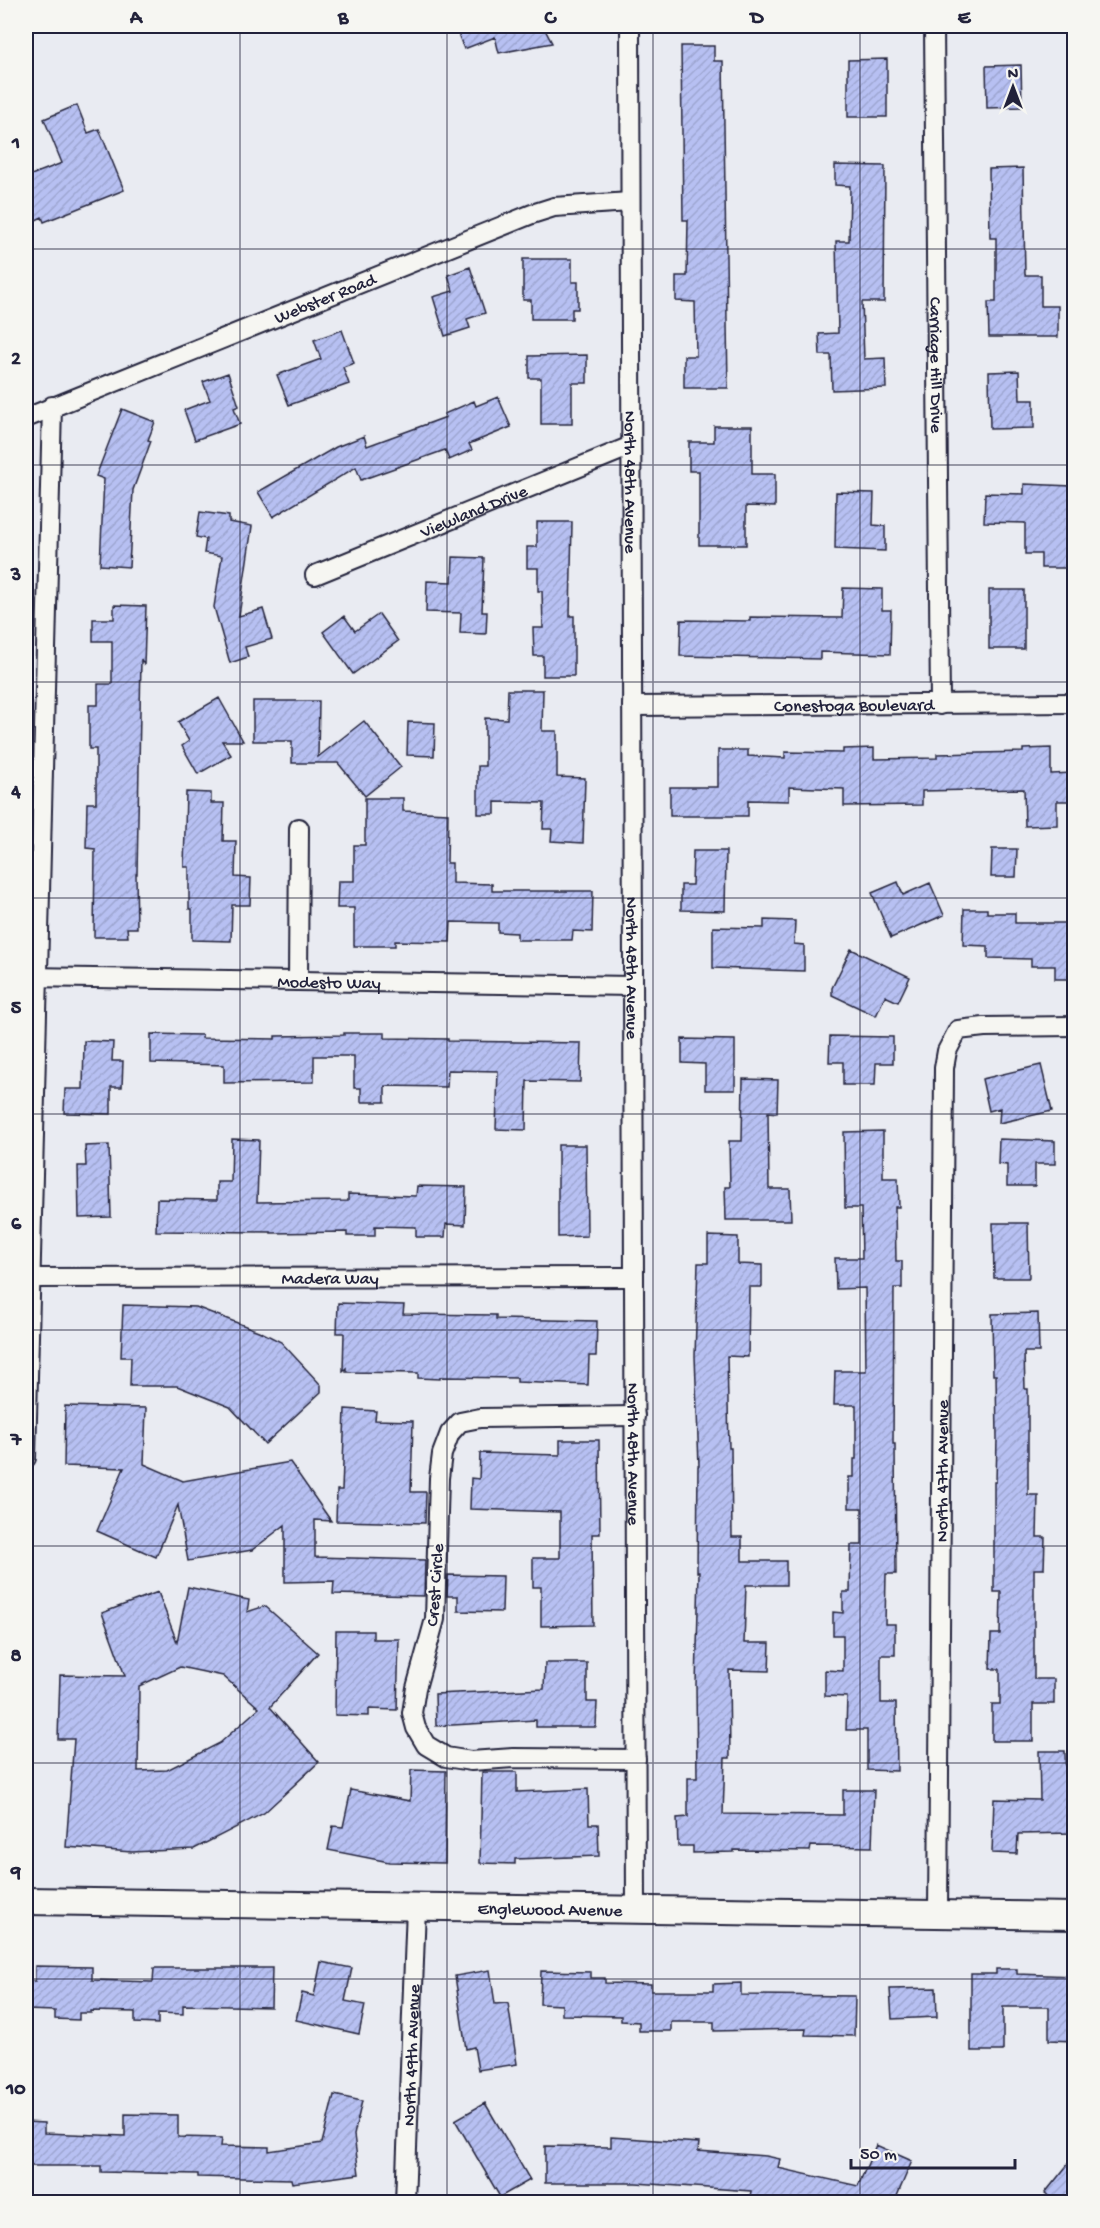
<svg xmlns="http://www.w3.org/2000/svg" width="1100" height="2228" font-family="'Gochi Hand',sans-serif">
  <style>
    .building { fill: url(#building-hatch); stroke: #22223b; stroke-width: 1.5; fill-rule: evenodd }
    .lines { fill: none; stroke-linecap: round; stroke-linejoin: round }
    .street-casing { stroke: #22223b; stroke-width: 22 }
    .secondary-casing { stroke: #22223b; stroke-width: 30 }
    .street { stroke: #f6f6f2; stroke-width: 18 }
    .secondary { stroke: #f6f6f2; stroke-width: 26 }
    .grid { fill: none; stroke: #22223b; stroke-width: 1.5; stroke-opacity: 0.55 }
    .labels { text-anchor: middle; stroke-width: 4.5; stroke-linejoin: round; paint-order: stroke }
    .street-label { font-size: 18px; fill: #22223b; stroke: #f6f6f2 }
    .neatline { fill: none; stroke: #22223b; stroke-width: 2 }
    .grid-label { font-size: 20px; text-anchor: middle; font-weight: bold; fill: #22223b }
  </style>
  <defs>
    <pattern id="building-hatch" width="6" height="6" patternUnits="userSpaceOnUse" patternTransform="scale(1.5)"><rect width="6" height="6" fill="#b7c0f2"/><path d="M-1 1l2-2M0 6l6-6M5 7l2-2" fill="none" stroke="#9da5d0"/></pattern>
  </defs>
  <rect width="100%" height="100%" fill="#e9ebf2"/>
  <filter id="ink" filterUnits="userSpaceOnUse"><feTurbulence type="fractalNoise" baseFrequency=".0167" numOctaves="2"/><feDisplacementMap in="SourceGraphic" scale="12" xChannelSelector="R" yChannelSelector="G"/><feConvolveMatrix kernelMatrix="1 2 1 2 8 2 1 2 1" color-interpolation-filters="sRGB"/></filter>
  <g filter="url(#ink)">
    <!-- building -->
    <path class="building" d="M455,26H543L552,43L499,53L495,37L464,49Z
      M681,46H714V61H723L728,388H684V356H696L695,302L676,301V276H687L688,220H683Z
      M887,59V117H848V60Z
      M1021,65L1022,107L987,108L986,66Z
      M77,105L88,133L99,129L124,190L44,222L42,217L34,221L26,199V177L62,163L44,119Z
      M835,165L885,166L884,302H862L864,359L885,358L886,388L832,390L831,355H820L819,334L838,333L836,241H849L850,186L835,185Z
      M1023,168L1025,275H1041V306H1058V337H989L988,302H996V238H990L989,169Z
      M523,259H572V282H578V309H572V319H531V300H523Z
      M470,267L485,313L467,319L470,328L445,336L433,297L453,291L448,275Z
      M342,330L354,363L343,367L349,384L289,405L277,375L321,359L314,340Z
      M587,355V383H572V424H541V378H529V356Z
      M1019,371L1020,400H1034V428L990,429L989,372Z
      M228,373L239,406L234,408L240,424L195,440L184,410L210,400L203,382Z
      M498,397L511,427L469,444L472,450L449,460L445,450L361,480L356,467L273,517L258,492L336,447L364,436L367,446L446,417L444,414L474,401L476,406Z
      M122,409L155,422L148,440L151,441L133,490L129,567L100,565L104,479L96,476Z
      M714,426H752V474H775V507L746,506V545H699V471H689V442H714Z
      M1024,484L1072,486L1070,568H1041V554H1025V523L984,522L985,493L1024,494Z
      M836,492L874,493L873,525L885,526V551L835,549Z
      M200,512L229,516V522L252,526L239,616L263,609L272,639L245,647L248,657L230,663L214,607L222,556L204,553L206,539L196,537Z
      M537,522H572L570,616H574V676H543V656H534L533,628H543L542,591H538V568H527V547H537Z
      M453,557L484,558L482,612H487L486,634L460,633L461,613L426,612L427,581L452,582Z
      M843,588L882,589V610H891L890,654L820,652V659L680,656L681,620L750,621V617L842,618Z
      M989,590H1024V649H989Z
      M114,605L146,606L144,665L141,659L137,874H136L137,928H127L128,937H94L95,849L86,848L87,803H96V749H89V705H98V684H112V641H93V619H114Z
      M379,614L398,641L353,674L323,632L344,616L355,631Z
      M508,690H543L542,731H557V777L585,778L583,843L551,841L552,829H543L544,803L495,802V814H478V766H485V718L507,719Z
      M219,698L243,741H222L231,755L198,774L182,746L189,741L178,722Z
      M253,701H319L318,757L364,721L401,767L365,796L338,763H292V741H253Z
      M408,722L435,723L434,756L407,755Z
      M874,748V759L937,758V754L1023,752V749L1051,748V774L1074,773V801H1057V825L1025,826L1024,789L922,791V805L844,806V789L789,787V801L748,800V816H670V787H718V750H748V756L785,758V752L843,753V749Z
      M186,792L211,793V803H224L223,841H236L235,877L251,878L250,905H232L231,941L192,940V909H189V867H184Z
      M365,798H403V811L448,813L447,863H452V883L492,884V891H593L592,932L573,931L572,940H517V933L498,932V923L451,922L450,942L395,941V946H354V908H337L338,881H354V845H365Z
      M992,849H1017L1016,877H991Z
      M693,851H726L725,911L681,910V885H692Z
      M898,882L903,895L930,883L944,915L891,938L872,893Z
      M964,909H987V913H1015V923H1074V979H1055V966H1031V959L988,958V946L963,945Z
      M764,920L795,921L794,944L804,945V971L713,968V927L764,928Z
      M851,949L910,977L898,1002L885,996L876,1016L832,995V988Z
      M344,1033H385V1038L448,1039V1041L581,1043L580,1082L527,1081L526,1130L496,1129L498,1071L448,1070L447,1087L385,1086V1102H361V1088H354V1056H314V1082L224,1083V1065L151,1063V1034L202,1035V1038L275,1039V1036L344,1035Z
      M830,1036L893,1037V1063H876L875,1085H843V1062H829Z
      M682,1039L735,1040V1090H705V1064L682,1063Z
      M84,1041L113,1042L112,1061H123L122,1087H111V1114L64,1113L65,1089H83Z
      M1041,1065L1052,1111L999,1123L1000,1108L989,1111L982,1079Z
      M743,1079L778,1080L777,1113L768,1112L769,1189H790L791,1220H726L725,1187H730L729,1141H742Z
      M883,1131V1178H898L899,1207H895L896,1261H902V1288H894L893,1444H895L896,1574H886L885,1624H895V1655H881V1703H896L897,1771L867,1770V1730H846L847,1697L825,1696V1670L843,1671V1635H833V1612L843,1613V1592H850L851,1545H862V1508H849V1477H854V1459H856V1405H834L835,1371H866L865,1288L836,1289L835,1258H862L861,1208H845L844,1132Z
      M232,1139L259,1140L257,1202L348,1201V1194L416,1196L417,1186L466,1187L465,1225L446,1224L445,1237H416V1227L375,1226V1236H347V1232L271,1233V1232L156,1231L157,1199L217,1200V1182H231Z
      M999,1139L1055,1141V1164H1035V1186H1007V1165L998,1164Z
      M109,1145L111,1217L79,1218L78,1166H86L85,1146Z
      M558,1145H586L587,1236L558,1237Z
      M993,1223H1028L1029,1278H994Z
      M708,1236L738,1237V1264L762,1265V1287H749L748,1357L727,1356L729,1448H731L732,1537H742V1561H786V1585H746L744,1643H770L769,1671L729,1670L730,1758H725L723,1814L843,1815V1790H874L872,1847L811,1846L810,1851L734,1850V1852L693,1853V1846H678L677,1818L688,1817V1778H697L696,1685L699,1572H697L698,1466H699L695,1356L698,1263H708Z
      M338,1303L404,1305L403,1314L496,1315V1319L597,1321L596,1356H589L588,1385L517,1382V1378L440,1377V1379L418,1378V1373L346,1372V1368L343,1371L344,1333H337Z
      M123,1305L196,1307L261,1332L281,1342L321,1385V1392L265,1444L230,1407L177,1386H130L131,1357H121Z
      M1038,1313L1039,1352H1024L1025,1389H1028V1495H1038L1037,1537H1045L1044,1569H1034V1679H1054V1704H1033V1741H992V1704H1000V1669H990L991,1634H1000L1001,1592H994V1482H996L997,1438L996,1375H993L992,1314Z
      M65,1406L146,1408L144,1464L183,1481L290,1462L331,1521L315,1520V1557L425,1560L424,1596L333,1594L334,1581L285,1582V1525L252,1550L188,1561L178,1505L156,1557L97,1531L124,1468L64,1466Z
      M345,1409L376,1411L375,1420L413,1421L411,1492H426L425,1523L336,1521L337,1490H342Z
      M560,1440H599L600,1534H592L593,1625L541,1626V1587H533V1558H560V1512L470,1509L471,1478L479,1479L480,1453L560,1455Z
      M448,1575L503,1576L502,1612L458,1611V1596H447Z
      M188,1587L249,1600L247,1612L265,1606L318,1653L270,1707L319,1762L264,1813L194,1849L132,1852L66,1847L74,1739H58L60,1675L125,1676L102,1613L158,1592L177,1642ZM180,1667L223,1676L259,1708L220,1743L167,1770L138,1771L139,1686Z
      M336,1631H373V1639H399L397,1710L369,1709V1716L335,1715Z
      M545,1663H587V1702H597L596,1727H536V1720L436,1726L435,1694L544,1689Z
      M1039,1751H1065L1066,1781L1074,1780V1833L1018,1834L1017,1854L992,1853L994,1799L1040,1800Z
      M411,1770L446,1771L445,1863L389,1862L328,1850L333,1826L343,1827L351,1790L410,1801Z
      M482,1772H517V1792L588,1789L589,1824H598L599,1856L515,1859V1864L480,1863Z
      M321,1962L352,1968L345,2001L365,2005L359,2034L296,2020L302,1993L314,1996Z
      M35,1966L92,1967V1980L153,1982L154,1968H272L271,2007L183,2005V2014L158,2013V2024L135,2023V2012L91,2011V2013H79V2020L55,2019V2011L26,2010V1981H35Z
      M996,1969H1017V1974L1074,1976V2041L1049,2040V2007H1003V2051H971V1974H996Z
      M490,1970L495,2004L508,2003L517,2064L478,2070L474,2047L466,2049L455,1976Z
      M541,1971L591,1972V1978H605V1983L651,1984V1991H713V1984L741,1983V1995L855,1996L854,2036L805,2035L806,2029L714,2031V2022H671V2031H639V2022L621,2021V2016L562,2015V2005L540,2004Z
      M936,1988L937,2017L892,2019L890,1989Z
      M334,2095L362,2101L354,2135L359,2174L292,2183L291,2179L198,2177V2174L101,2172V2166H26V2122L44,2123V2133L125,2136V2114L178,2115V2137L222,2138L221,2146L269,2147V2151L322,2143Z
      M485,2103L530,2180L500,2197L455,2120Z
      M611,2137L699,2143L698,2151L766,2156L780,2159L778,2168L858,2186L876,2145L912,2161L897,2196L896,2202H774L750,2197L751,2191L636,2183H545V2146L611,2147Z
      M1074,2157V2202H1056L1045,2193Z"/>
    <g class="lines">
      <!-- street casing -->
      <g class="street-casing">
        <g id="street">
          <path id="s1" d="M630,26L636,1910"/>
          <path id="s2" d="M934,26L940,705"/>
          <path id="s3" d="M26,418L532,214L554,207L630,202"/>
          <path id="s4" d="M315,575L631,446"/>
          <path id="s5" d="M632,706L1074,703"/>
          <path id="s6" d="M26,977L633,986"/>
          <path d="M298,981L299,828"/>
          <path id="s7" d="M26,1278L634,1277"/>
          <path d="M635,1416L480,1418L460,1422L450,1433L442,1454L439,1478L435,1619L416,1688L412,1713L416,1728L426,1745L446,1757L471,1761L513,1758L636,1759"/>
          <path d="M26,1458L52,406"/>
          <path id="s8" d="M938,1915L944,1068L947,1051L958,1030L984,1027L1074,1026"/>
          <path id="s9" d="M405,2202L416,1907"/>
        </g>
      </g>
      <!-- secondary casing -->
      <g class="secondary-casing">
        <g id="secondary">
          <path id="s10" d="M26,1901L1074,1916"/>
        </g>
      </g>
      <!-- street -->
      <use href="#street" class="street"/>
      <!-- secondary -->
      <use href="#secondary" class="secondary"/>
    </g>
  </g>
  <!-- grid -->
  <path class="grid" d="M240,26V2202M447,26V2202M653,26V2202M860,26V2202M26,249H1074M26,465H1074M26,682H1074M26,898H1074M26,1114H1074M26,1330H1074M26,1546H1074M26,1763H1074M26,1979H1074"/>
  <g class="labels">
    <!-- street labels -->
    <g class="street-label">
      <text dy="6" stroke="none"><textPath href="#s3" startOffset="322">Webster Road</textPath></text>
      <text dy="6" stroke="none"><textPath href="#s2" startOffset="339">Carriage Hill Drive</textPath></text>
      <text dy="6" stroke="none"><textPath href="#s1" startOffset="456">North 48th Avenue</textPath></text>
      <text dy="6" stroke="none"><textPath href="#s4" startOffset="171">Viewland Drive</textPath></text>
      <text dy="6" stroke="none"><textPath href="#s5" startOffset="222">Conestoga Boulevard</textPath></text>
      <text dy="6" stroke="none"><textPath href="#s1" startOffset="942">North 48th Avenue</textPath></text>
      <text dy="6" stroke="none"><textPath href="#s6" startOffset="303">Modesto Way</textPath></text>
      <text dy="6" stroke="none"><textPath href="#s7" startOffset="304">Madera Way</textPath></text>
      <text dy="6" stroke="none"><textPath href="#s1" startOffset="1428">North 48th Avenue</textPath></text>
      <text dy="6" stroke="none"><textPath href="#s8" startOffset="444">North 47th Avenue</textPath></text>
      <text transform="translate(434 1585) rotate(-86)" y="6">Crest Circle</text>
      <text dy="6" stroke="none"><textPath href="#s10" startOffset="524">Englewood Avenue</textPath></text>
      <text dy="6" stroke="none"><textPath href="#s9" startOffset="147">North 49th Avenue</textPath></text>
    </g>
  </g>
  <!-- margin -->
  <rect width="1100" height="2228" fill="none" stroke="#f6f6f2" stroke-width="66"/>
  <!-- north arrow -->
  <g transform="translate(1013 87)" stroke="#f6f6f2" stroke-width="4.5" paint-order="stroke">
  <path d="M0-4.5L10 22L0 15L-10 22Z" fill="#22223b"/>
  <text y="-9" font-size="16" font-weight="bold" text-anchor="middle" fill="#22223b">N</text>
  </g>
  <!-- scale -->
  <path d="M851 2159v9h164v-9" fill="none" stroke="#22223b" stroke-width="3"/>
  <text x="860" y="2159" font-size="18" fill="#22223b" stroke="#f6f6f2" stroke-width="4.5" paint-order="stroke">50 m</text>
  <rect x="33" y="33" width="1034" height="2162" class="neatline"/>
  <g class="grid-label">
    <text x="136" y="23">A</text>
    <text x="343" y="23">B</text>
    <text x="550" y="23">C</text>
    <text x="757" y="23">D</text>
    <text x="964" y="23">E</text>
    <text x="16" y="148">1</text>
    <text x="16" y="364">2</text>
    <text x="16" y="580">3</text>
    <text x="16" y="797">4</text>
    <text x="16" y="1013">5</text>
    <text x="16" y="1229">6</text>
    <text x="16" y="1445">7</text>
    <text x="16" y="1661">8</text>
    <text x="16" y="1878">9</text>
    <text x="16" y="2094">10</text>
  </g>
</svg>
